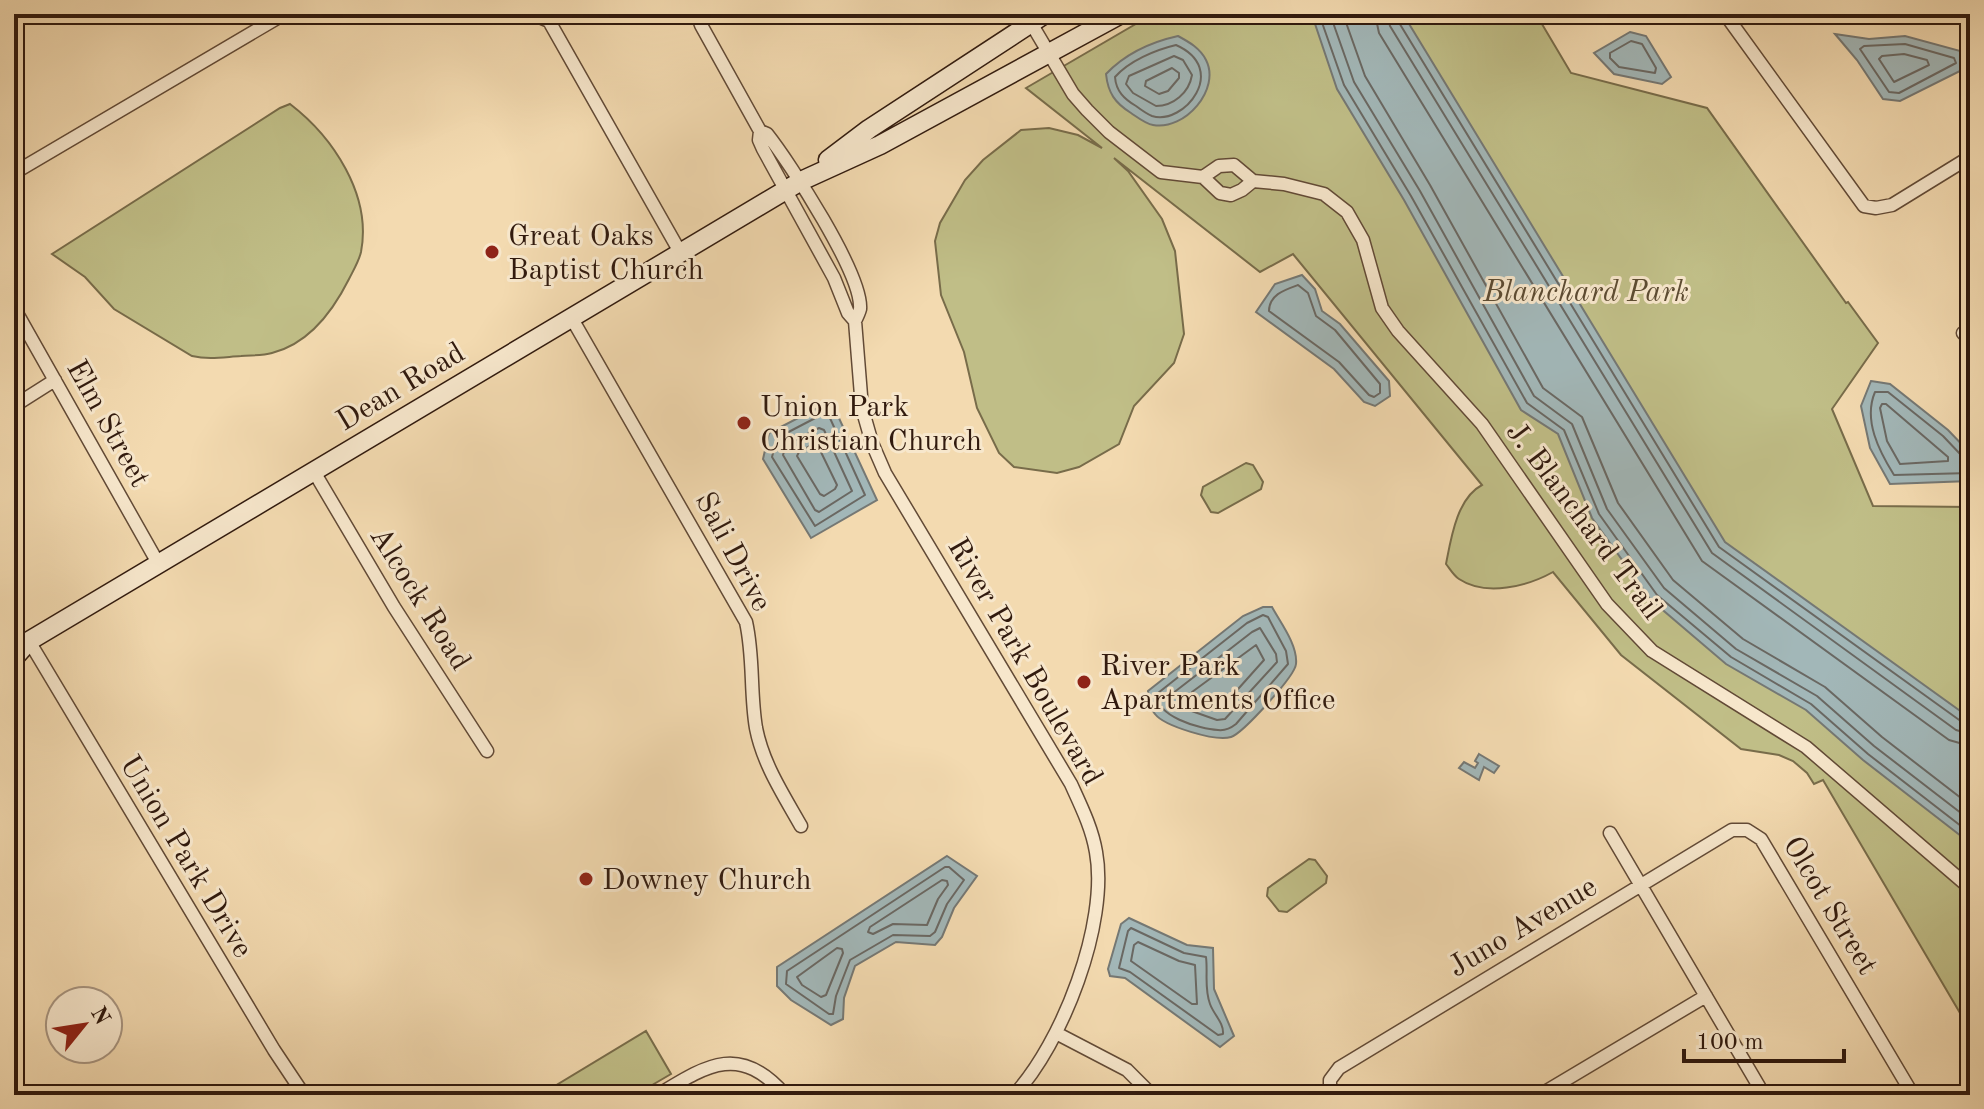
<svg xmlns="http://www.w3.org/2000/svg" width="1984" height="1109" font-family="'Old Standard TT',serif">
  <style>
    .green { fill: #c0be87; stroke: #786c4a; stroke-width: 2 }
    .water { fill: #a2b7b8; stroke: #757874; stroke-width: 2 }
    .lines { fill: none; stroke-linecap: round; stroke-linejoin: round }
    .shore { stroke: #6a6863; stroke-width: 2 }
    .minor-casing { stroke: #624a36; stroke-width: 15 }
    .secondary-casing { stroke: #311a0e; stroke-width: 21 }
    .minor { stroke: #f7e7cc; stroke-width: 12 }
    .secondary { stroke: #f7e7cc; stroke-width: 18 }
    .poi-dot { fill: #8f2418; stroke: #f7e7cc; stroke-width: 3 }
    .labels { text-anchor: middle; stroke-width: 6; stroke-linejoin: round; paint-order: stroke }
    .poi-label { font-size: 30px; fill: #311a0e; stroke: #f7e7cc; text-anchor: start }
    .park-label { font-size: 30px; font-style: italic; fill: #5c4b32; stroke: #f7e7cc }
    .street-label { font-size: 30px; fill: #311a0e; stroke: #f7e7cc }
  </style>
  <rect width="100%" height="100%" fill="#f3dab0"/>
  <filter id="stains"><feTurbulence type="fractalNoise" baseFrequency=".0025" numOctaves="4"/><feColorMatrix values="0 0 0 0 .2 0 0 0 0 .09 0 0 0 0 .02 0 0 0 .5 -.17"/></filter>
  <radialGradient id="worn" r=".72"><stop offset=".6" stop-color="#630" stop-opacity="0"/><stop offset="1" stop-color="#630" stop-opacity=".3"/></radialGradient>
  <!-- green -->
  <path class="green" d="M1153,14H1536L1571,73L1707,108L1846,303L1848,302L1878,343L1832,409L1873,506L1970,507V1030L1823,780L1814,784L1807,773L1793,761L1779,755L1741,749L1621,655L1553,572C1528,586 1486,597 1459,579C1454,576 1450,569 1446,564C1451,538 1457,498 1482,485L1293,254L1260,272L1114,158L1128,171L1162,219L1175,251L1184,334L1174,363L1134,406L1119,444L1079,467L1057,473L1014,467L999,453L977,408L964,352L941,295L935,241L940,223L965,180L983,160L1021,130L1049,128L1078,135L1102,148L1026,88Z
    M290,104C333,137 372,195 361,252C359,261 353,271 349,279C333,311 308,344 272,353C262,356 251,355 241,356C224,357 209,360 192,356L114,309L85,277L52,254L280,108Z
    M1246,463L1253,465L1263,482L1261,489L1218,513L1211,512L1201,495L1203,487Z
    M1309,859L1315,860L1327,876L1326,883L1287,912L1279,911L1267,896L1268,888Z
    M646,1031L671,1074L635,1095H540Z"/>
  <!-- water -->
  <path class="water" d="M1302,14H1403L1725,542L1970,718V843L1863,760L1806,710L1726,664L1651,600L1592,518L1558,434L1521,410L1404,200L1337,89L1313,18Z
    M1630,32L1646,36L1671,77L1662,84L1614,74L1594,53Z
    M1835,34L1869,39L1905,36L1964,52L1970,66L1900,101L1883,99L1857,60Z
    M1178,36C1189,42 1200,48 1206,60C1221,89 1185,131 1153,125C1146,124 1137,117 1131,113C1115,103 1108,93 1106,74C1125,54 1151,42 1178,36Z
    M1302,275L1315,289L1322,311L1340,324L1389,381L1390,396L1375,406L1364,402L1334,369L1256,312L1275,284Z
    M1871,381L1890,384L1948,430L1970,453V481L1890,484L1870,448L1861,406Z
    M831,401L877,500L811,538L763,459L769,433Z
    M1263,607H1272C1280,622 1298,645 1296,664C1295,676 1243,733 1231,737C1216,742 1164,726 1155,714C1149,708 1148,699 1148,691L1243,616Z
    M1479,754L1499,766L1494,773L1484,767L1479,780L1459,768L1464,762L1475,768L1478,763L1475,761Z
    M947,856L977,876L954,908L942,937L935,945L896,942L855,966L844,998L843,1019L831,1025L791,1000L777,986V967Z
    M1129,918L1187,945L1213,948L1214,989L1234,1036L1220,1047L1125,978L1110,976L1108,969L1121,924Z"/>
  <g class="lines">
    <!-- shore -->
    <path class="shore" d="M1319,14L1344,85L1411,196L1527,403L1564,430L1599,514L1657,595L1731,657L1811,704L1868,754L1970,833
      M1330,14L1354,82L1420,191L1534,396L1572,424L1607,509L1664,588L1736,649L1817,696L1874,746L1970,820
      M1343,14L1365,76L1430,185L1543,388L1582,417L1618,503L1673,580L1743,639L1825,687L1882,737L1970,805
      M1375,14L1379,33L1702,561L1949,740L1970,746
      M1387,14L1390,26L1712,553L1956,730L1970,734
      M1397,14L1398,21L1719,547L1962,722L1970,724
      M1631,41L1642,44L1656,68L1655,73L1619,67L1610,58V53Z
      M1905,44L1954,58L1956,63L1899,93L1889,92L1860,49L1864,46Z
      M1176,45C1230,69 1184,126 1152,116C1147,114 1140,109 1136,106C1124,99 1116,91 1115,77C1129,61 1155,50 1176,45Z
      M1904,54L1927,60L1929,65L1894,82L1879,59L1882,56Z
      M1174,56L1183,60L1192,75C1189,93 1173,106 1156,106L1133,93L1126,84L1129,76Z
      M1172,68L1179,73V78L1168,91L1159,94L1145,86L1146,81Z
      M1298,285L1308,293L1316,316L1335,330L1380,384V393L1374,397L1369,395L1339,362L1269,311C1269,295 1284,290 1298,285Z
      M1886,404L1948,457V461L1900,464L1887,441L1880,408L1882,404Z
      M823,414L829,416L865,495L815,526L772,457L777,438Z
      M819,428L824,430L852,491L819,512L815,510L783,455L786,445Z
      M813,444L818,446L837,485L835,489L824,496L820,494L797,456L799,452Z
      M1970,458L1962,456L1943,436L1888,392H1875C1863,420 1879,451 1894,475L1970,473
      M1263,615L1268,617L1286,651L1288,664L1236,724C1231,728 1226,731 1218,730C1200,729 1153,716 1158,693L1247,623Z
      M1260,628L1276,654L1277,662L1225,719L1217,720L1169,703L1168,697L1252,632Z
      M1256,645L1264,660L1222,707L1191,698L1192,692Z
      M945,867H949L964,880L947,904L935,932L930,936L893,935L850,960L836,996L833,1014H829L786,984L787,971Z
      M942,880L947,881L948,885L938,899L927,925L893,924L873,934L868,932L870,927Z
      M1131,928L1184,953L1206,957C1208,973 1204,988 1210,1004C1214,1015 1224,1023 1223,1034L1218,1035L1130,972L1119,968L1128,931Z
      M1138,942L1179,961L1195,965L1197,1004H1192L1131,961L1134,945Z
      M837,948L842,949L843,953L826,995L821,997L802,985L797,977Z"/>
    <!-- minor casing -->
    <g class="minor-casing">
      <path id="minor" d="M697,14L701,25L760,131L759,140L763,149L834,278L848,313L855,321
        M1725,14L1864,206L1876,208L1892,205L1970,157
        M535,15L549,21L680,252
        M1031,23L1073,94L1087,110L1109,132L1161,172L1203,177L1220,193L1231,195L1242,190L1253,181
        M760,131L767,134C790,163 863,275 860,309C859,313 857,317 855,321L862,408L872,443L885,473L1071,784C1081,806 1092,828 1096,852C1109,923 1062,1044 1014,1095
        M14,173L284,14
        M1203,177L1219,166L1234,165L1253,181L1284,184L1324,194L1347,212L1363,240L1382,308L1398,331L1482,424L1607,604L1652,651L1806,747L1970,888
        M14,308L158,563
        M571,317L746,622C754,657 750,693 756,728C763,764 783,794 801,826
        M1963,333L1970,340
        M14,406L55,380
        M313,470L394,607L487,751
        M29,641L274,1050L304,1095
        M1610,833L1764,1095
        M1056,1033L1127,1070L1152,1095
        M658,1095C707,1065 740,1043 785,1095
        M1330,1095V1080L1339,1068L1732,830H1747L1761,839L1913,1095
        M1540,1095L1706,996"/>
    </g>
    <!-- secondary casing -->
    <g class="secondary-casing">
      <path id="secondary" d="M828,160L869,129L1045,14
        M14,658L29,641L801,181L880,145L1121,14"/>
    </g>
    <!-- minor -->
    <use href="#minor" class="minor"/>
    <!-- secondary -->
    <use href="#secondary" class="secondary"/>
  </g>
  <!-- markers -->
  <g class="poi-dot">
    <circle cx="492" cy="252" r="8"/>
    <circle cx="744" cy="423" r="8"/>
    <circle cx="1084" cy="682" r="8"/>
    <circle cx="586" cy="879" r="8"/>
  </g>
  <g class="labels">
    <!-- poi labels -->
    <g class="poi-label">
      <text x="508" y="245">Great Oaks<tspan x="508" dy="34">Baptist Church</tspan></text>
      <text x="760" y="416">Union Park<tspan x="760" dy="34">Christian Church</tspan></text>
      <text x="1100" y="675">River Park<tspan x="1100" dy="34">Apartments Office</tspan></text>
      <text x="602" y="889">Downey Church</text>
    </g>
    <!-- park labels -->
    <g class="park-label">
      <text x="1586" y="301">Blanchard Park</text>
    </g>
    <!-- street labels -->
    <g class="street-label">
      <text transform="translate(400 386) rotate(-31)" y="10">Dean Road</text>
      <text transform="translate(109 423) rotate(61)" y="10">Elm Street</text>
      <text transform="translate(1585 520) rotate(53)" y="10">J. Blanchard Trail</text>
      <text transform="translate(734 551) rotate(62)" y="10">Sali Drive</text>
      <text transform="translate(421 598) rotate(58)" y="10">Alcock Road</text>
      <text transform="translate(1026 661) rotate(60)" y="10">River Park Boulevard</text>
      <text transform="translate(187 856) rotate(59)" y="10">Union Park Drive</text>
      <text transform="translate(1831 905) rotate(59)" y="10">Olcot Street</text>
      <text transform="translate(1522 926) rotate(-31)" y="10">Juno Avenue</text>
    </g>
  </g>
  <!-- margin -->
  <rect width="1984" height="1109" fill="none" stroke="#f3dab0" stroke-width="48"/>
  <rect x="16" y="16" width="1952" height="1077" fill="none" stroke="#311a0e" stroke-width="4"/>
  <rect x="24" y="24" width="1936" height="1061" fill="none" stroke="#311a0e" stroke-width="2"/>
  <!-- north arrow -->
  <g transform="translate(84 1025) rotate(60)"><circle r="38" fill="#f7e7cc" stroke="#a89580" stroke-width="2"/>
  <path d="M0-6L14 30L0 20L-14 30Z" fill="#8f2418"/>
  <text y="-12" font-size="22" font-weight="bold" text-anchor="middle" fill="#311a0e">N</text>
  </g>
  <!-- scale -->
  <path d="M1684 1049v12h160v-12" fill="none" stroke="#311a0e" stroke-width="4"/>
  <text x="1696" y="1049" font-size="24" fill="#311a0e" stroke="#f7e7cc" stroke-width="6" paint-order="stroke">100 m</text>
  <rect width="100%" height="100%" filter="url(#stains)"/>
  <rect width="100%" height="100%" fill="url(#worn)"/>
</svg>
